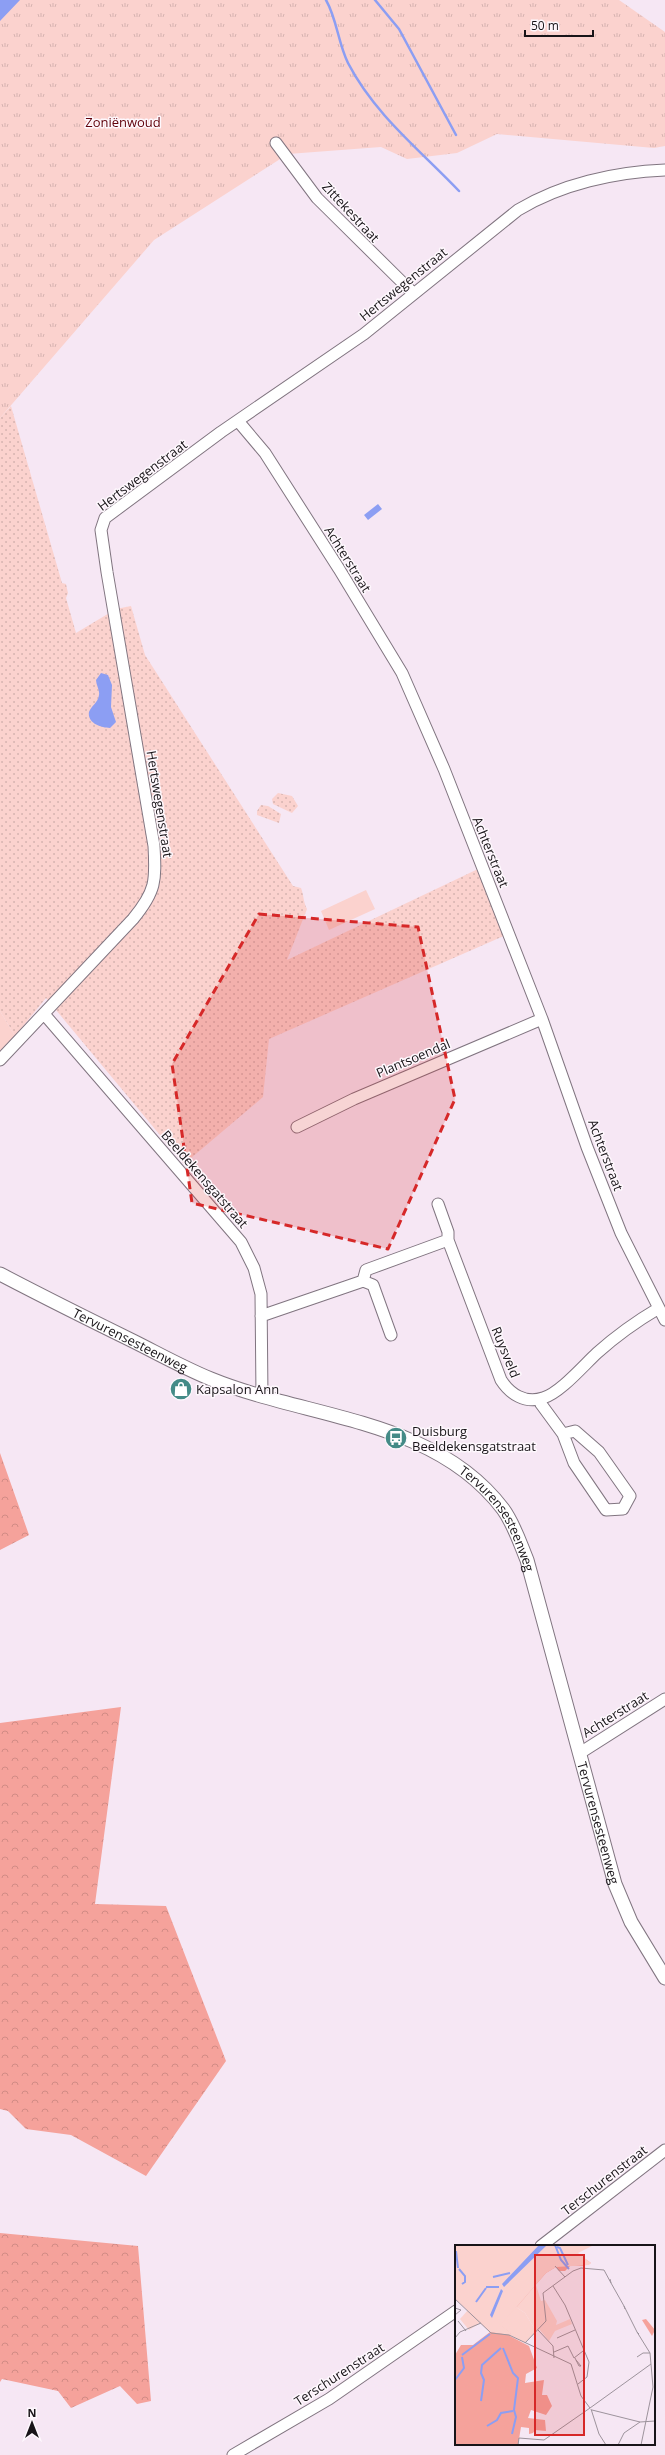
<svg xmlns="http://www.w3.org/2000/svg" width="665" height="2455" font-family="'Open Sans',sans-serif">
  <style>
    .grass { fill: url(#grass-dots) }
    .forest { fill: url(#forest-crowns) }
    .park { fill: url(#park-tufts) }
    .pitch { fill: #fbd2ce }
    .water { fill: #8c9ef3 }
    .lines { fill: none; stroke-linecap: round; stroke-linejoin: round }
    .stream { stroke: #8c9ef3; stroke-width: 2.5 }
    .minor-casing { stroke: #817580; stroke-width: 13 }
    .tertiary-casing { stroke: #817580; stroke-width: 15 }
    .minor { stroke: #fff; stroke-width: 11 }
    .tertiary { stroke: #fff; stroke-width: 13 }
    .marked { fill: #d62828; fill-opacity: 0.2; stroke: #d62828; stroke-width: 3; stroke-dasharray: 8 5; stroke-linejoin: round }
    .labels { text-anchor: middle; stroke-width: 3; stroke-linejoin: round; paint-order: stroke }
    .park-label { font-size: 13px; fill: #60010a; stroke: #fef8fd }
    .street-label { font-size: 13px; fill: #181418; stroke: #fef8fd }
    .poi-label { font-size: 13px; fill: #181418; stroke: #fef8fd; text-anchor: start }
    .inset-river { fill: none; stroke: #8c9ef3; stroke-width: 2 }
    .inset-road { fill: none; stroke: #9d939c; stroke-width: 1 }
    .view { fill: #d62828; fill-opacity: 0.15; stroke: #d62828; stroke-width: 2 }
    .inset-edge { fill: none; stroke: #181418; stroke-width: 2 }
  </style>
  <defs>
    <pattern id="grass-dots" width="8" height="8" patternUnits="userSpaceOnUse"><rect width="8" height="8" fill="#fbd2ce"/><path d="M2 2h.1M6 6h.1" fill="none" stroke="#d6b3b0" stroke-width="1.8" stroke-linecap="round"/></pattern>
    <pattern id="forest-crowns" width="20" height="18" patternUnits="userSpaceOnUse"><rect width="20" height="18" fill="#f5a29b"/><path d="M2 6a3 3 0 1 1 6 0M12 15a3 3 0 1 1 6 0" fill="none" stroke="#d18b85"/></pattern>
    <pattern id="park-tufts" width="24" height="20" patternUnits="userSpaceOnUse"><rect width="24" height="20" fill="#fbd2ce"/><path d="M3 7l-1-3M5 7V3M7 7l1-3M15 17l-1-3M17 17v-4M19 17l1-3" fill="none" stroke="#d6b3b0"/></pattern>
  </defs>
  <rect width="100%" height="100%" fill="#f6e7f4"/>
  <!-- grass -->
  <path class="grass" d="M11,406L62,583L66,584L68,593L66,598L76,633L116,609L131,606L145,655L293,886L301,888C304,896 303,901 307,909L287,960L478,869L506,935L269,1039L263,1097L184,1164L46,998L15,1036L0,1011V418Z
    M278,793L292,796L298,806L292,813L273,804L272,799Z
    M261,805L268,806L281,814L279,823L257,815V811Z"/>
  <!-- forest -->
  <path class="forest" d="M0,1453L29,1535L0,1550Z
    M121,1707L95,1904L166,1906L226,2061L146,2176L71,2135L26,2129L8,2111L0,2109V1723Z
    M0,2233L138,2246L151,2401L137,2404L120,2386L71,2408L58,2391L2,2379L0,2382Z"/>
  <!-- park -->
  <path class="park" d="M0,0H619L665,32V146L654,148L497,134L457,153L407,159L381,147L288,154L154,240L0,418Z"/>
  <!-- pitch -->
  <path class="pitch" d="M366,890L375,909L329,930L321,911Z
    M0,1011L15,1036L0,1051Z"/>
  <!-- water -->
  <path class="water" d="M0,0H20L0,21Z
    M378,504L382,509L368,520L364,515Z
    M101,673L108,675L112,685L111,707L116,722L110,728C101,728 87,723 89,712C91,706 98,703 99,695C100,690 96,685 96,680Z"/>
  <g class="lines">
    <!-- stream -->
    <path class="stream" d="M326,0C337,19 338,43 348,63C375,115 420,150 459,191
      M375,0L399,29L456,135"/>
    <!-- minor casing -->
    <g class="minor-casing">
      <path id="minor" d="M276,143L317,198L413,293
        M238,421L265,453L339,569L402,673L444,769L542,1019L587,1147L621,1233L665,1320
        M44,1014L241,1242L254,1268L261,1294L262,1396
        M0,1060L133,919C156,891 156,881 154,846L107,572L101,530L105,518L221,432L364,334L518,210C561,184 615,172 665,170
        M297,1127L354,1099L542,1019
        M438,1204L448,1232V1240
        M363,1281L373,1285L391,1335
        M261,1316L363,1281L366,1270L448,1240L501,1380C510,1394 525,1404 543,1398C560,1393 583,1366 597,1353C616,1336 637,1321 659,1308
        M539,1399L541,1404L563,1434L574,1463L606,1510L623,1509L630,1496L599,1452L575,1431L563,1434
        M580,1753L665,1699
        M541,2246L665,2150
        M233,2455L329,2399L456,2311"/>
    </g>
    <!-- tertiary casing -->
    <g class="tertiary-casing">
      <g id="tertiary">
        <path id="s1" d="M0,1274C44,1297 88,1319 133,1341C159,1354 184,1368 211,1379C309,1419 434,1418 503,1509C514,1524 520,1543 527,1560L615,1884L631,1922L665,1978"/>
      </g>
    </g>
    <!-- minor -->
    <use href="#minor" class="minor"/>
    <!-- tertiary -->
    <use href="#tertiary" class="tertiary"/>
  </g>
  <!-- marked area -->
  <path class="marked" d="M259,914L418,927L455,1099L388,1249L192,1203L172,1064Z"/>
  <!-- icons -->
  <defs>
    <g id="shop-disc" transform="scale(1.15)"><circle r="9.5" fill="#448b87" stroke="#fef8fd"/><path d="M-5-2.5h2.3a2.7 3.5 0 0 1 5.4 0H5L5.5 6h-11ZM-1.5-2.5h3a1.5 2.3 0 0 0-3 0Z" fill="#fff"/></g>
    <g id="bus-disc" transform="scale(1.15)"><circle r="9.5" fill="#448b87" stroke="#fef8fd"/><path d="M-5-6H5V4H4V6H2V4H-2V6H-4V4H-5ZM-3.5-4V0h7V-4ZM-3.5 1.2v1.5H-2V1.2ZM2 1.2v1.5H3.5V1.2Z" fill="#fff"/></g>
  </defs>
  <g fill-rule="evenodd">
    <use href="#shop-disc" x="181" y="1389"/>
    <use href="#bus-disc" x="396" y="1438"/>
  </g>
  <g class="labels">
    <!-- park labels -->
    <g class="park-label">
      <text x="123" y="127">Zoniënwoud</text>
    </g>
    <!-- street labels -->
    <g class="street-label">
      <text transform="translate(351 212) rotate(47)" y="5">Zittekestraat</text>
      <text transform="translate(403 284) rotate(-39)" y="5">Hertswegenstraat</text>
      <text transform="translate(142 475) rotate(-37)" y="5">Hertswegenstraat</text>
      <text transform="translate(348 559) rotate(58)" y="5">Achterstraat</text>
      <text transform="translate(160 804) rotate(81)" y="5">Hertswegenstraat</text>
      <text transform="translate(491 852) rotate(68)" y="5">Achterstraat</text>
      <text transform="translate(413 1058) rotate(-23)" y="5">Plantsoendal</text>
      <text transform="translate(606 1155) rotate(69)" y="5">Achterstraat</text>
      <text transform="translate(205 1179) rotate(49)" y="5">Beeldekensgatstraat</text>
      <text dy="5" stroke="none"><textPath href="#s1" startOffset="146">Tervurensesteenweg</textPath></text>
      <text transform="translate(506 1352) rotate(68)" y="5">Ruysveld</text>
      <text dy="5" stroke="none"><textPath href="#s1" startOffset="566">Tervurensesteenweg</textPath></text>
      <text transform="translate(615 1714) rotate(-32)" y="5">Achterstraat</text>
      <text dy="5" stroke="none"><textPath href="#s1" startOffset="890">Tervurensesteenweg</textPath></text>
      <text transform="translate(604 2180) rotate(-38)" y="5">Terschurenstraat</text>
      <text transform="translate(339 2374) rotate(-33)" y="5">Terschurenstraat</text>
    </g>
    <!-- poi labels -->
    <g class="poi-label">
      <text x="196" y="1394">Kapsalon Ann</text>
      <text x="412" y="1436">Duisburg<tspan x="412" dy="15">Beeldekensgatstraat</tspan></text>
    </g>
  </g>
  <!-- overview -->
  <g transform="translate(455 2245)">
    <rect width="200" height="200" fill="#f6e7f4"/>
    <path d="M81,40L86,56L90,55L102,76L101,80L115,74L117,79L100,86L94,96L84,84L81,86L70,68L61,62Z" fill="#fbd2ce"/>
    <path d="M0,3L49,45L119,6L136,18L128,21L116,20L110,26H104L101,22L91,28L46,80L56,88L55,91L74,101L82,123L71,129L70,138L89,135L87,150H92L97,161L91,170L76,165L73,173L90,175L91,186L80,185L78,188L74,189V183L66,182L63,200H0V110L6,100H18L35,87L0,53ZM191,74L200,85L197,91L187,75Z" fill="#f5a29b"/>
    <path d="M13,65L25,78L14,85L5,74Z" fill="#fbd2ce"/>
    <path d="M0,0H139L123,8L136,18L134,20L101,22L91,28L46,80L56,88L55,90L35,87L0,53Z" fill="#fbd2ce"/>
    <path d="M61,62L70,68L81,86L70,98L55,90L56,88L45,80Z" fill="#fbd2ce"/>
    <path d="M84,0H92L49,42L47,39ZM46,44L48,46L37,73L35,70Z" fill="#8c9ef3"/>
    <path class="inset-river" d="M100,0L106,15L114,24M102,2L105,3L113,20M1,6L3,23M4,24L10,31V37L7,39M38,32L55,28M31,42H44M21,57L31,43M48,103L58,128L63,133L59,165L61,172L57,189M7,110L35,89M0,135L9,123L7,112M26,156L29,135L26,128L27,120L46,103M32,181L42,175L46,168L58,166"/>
    <path class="inset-road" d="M100,21L110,32M156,38L169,61M98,41L110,60L134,117L132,132L123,139M0,54L36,88L54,90L116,119L126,151L135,163M0,63L6,65L0,70M170,64L169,61L182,87M3,76L11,86M83,85L98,101L99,113M184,89L182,87L195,108M0,93L5,87L26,78M102,93L120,85M70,98L91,76L88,48L118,26L126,23L149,25L156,38L155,34M99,107L113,101L119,113L128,106M182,112L188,108H195M120,113L124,121H126L121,115M135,163L196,119M136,164L144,189L151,200M137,165L185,177M63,200L64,193L89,195L135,163M163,200L169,188L185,177L200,176M186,200L198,142L195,108"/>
    <path class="view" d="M80,10H129V190H80Z"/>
    <rect width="200" height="200" class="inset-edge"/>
  </g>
  <!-- north arrow -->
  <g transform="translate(32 2423)" stroke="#fef8fd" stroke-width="3" paint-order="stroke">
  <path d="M0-3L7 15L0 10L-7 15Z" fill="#181418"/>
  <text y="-6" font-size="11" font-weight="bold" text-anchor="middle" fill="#181418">N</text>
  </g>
  <!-- scale -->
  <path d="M525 30v6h68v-6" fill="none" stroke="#181418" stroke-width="2"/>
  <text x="531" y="30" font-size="12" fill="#181418" stroke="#fef8fd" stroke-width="3" paint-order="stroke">50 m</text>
</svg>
